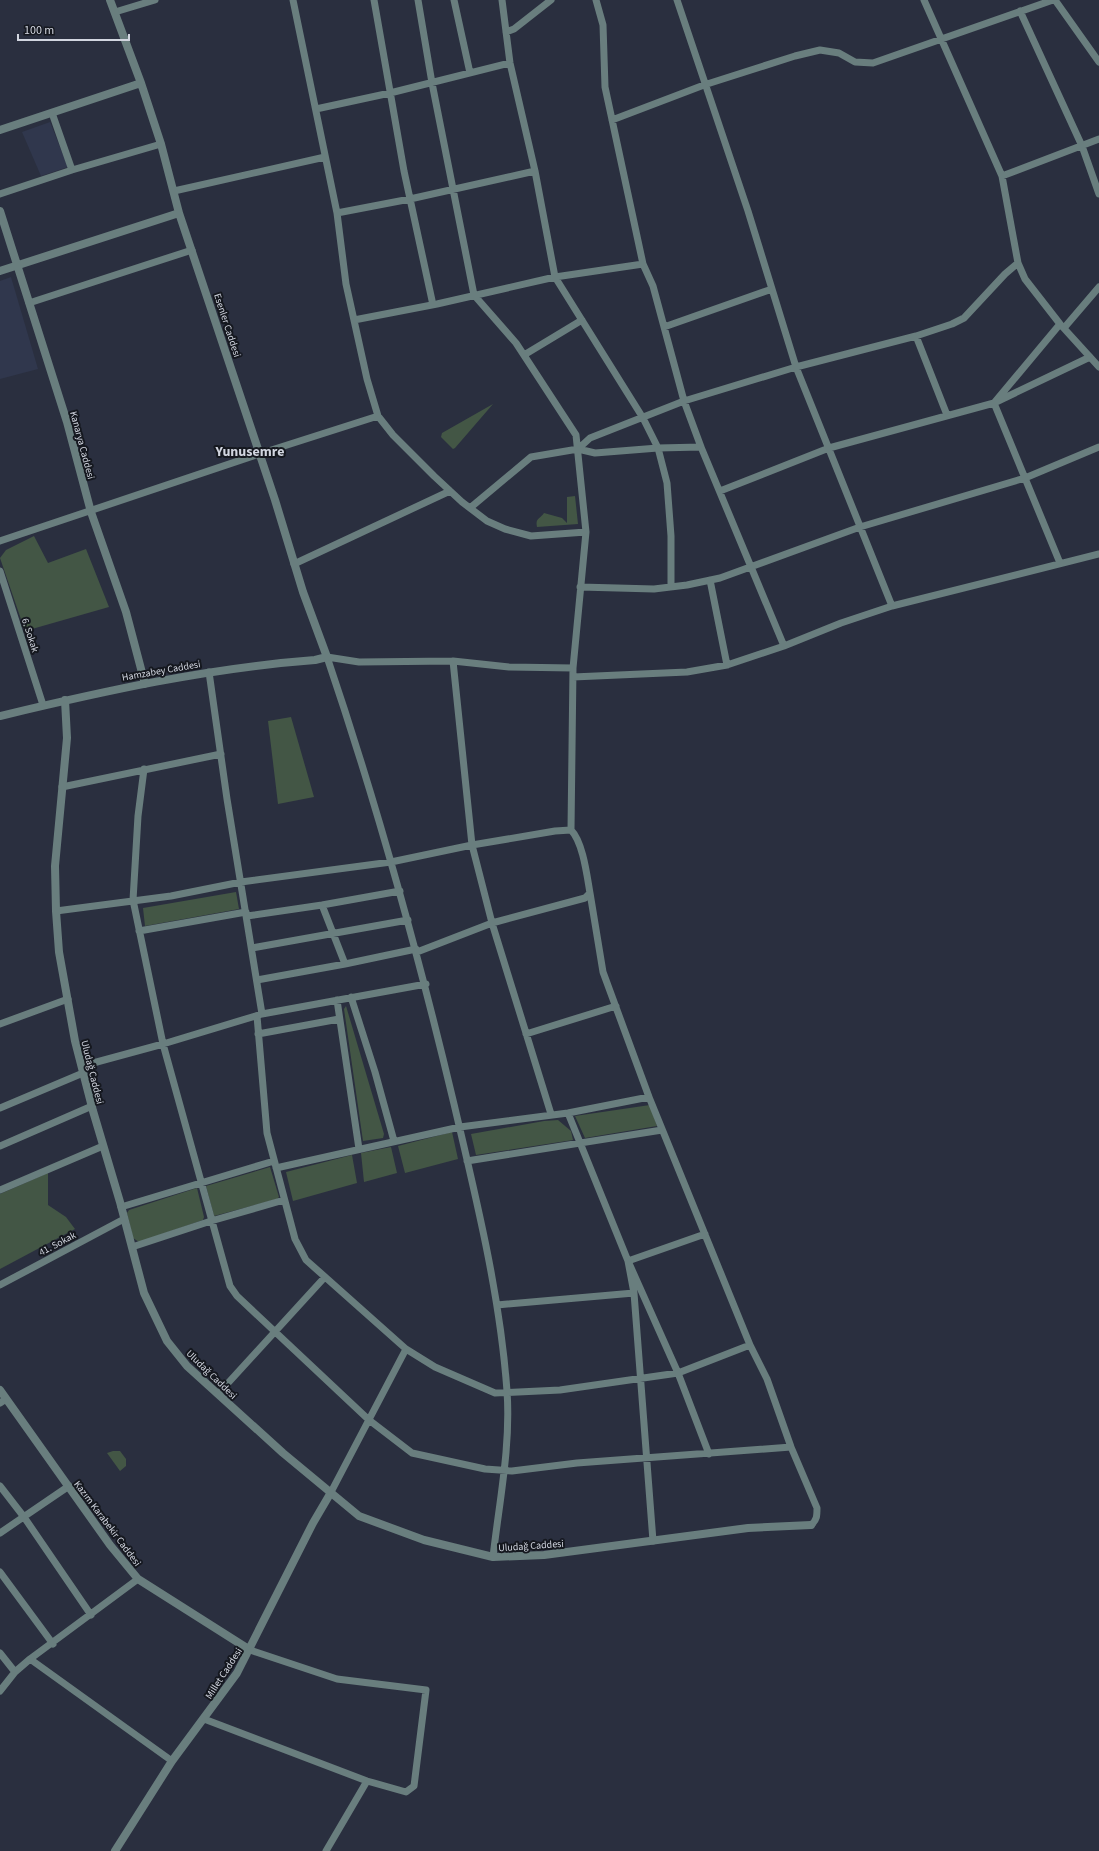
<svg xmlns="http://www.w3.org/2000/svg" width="1099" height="1851" font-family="'Source Sans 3',sans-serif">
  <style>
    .built { fill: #30374d }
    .green { fill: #435645 }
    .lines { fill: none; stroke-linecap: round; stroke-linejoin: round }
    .minor { stroke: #697e7e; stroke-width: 7 }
    .tertiary { stroke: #697e7e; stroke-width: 8 }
    .labels { text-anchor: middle; stroke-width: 4; stroke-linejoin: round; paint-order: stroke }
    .street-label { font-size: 10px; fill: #d2d6e0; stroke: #15181f }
    .district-label { font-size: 14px; font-weight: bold; fill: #d2d6e0; stroke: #15181f }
  </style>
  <rect width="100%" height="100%" fill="#2a2f3f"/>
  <!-- built -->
  <path class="built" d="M50,122L68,167L41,176L22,132Z
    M11,277L38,369L0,379V281Z"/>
  <!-- green -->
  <path class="green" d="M493,404L455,448L453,449L441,437L442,433Z
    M575,496L578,524L537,527C535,518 540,519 544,513L562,518L567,523V497Z
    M34,536L48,563L86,549L109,607L25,631L0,558L6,550Z
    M291,717L314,797L278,804L268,721Z
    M236,892L239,909L145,926L143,908Z
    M346,1006L384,1134L383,1138L363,1141L344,1009Z
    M650,1105L657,1126L585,1138L575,1116Z
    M558,1120L571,1131L573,1140L476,1155L471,1134L544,1121Z
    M452,1132L458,1159L405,1173L398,1146Z
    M391,1147L397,1173L364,1182L361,1153Z
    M352,1155L357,1183L293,1201L286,1172Z
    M270,1167L279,1197L277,1199L214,1216L206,1186Z
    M48,1173V1205L66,1217L75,1229L0,1269V1194Z
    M197,1188L204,1217L203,1220L139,1242L133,1238L127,1213L129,1210Z
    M113,1451H120L126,1459V1466L120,1471L107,1453Z"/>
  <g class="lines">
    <!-- minor -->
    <path class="minor" d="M293,0L337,213L346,284L367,379L378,416L393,435L434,476L462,502L487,521L505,529L531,536L586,532
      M374,0L404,171L433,305
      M418,0L432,83L474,295L516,343L576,435L586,532L573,668L571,830
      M454,0L470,73
      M502,0L510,63L535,171L555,277L643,418L658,448L667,483L671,536V587
      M596,0L603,25L605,87L643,264L653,286L684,401L701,447L784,646
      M677,0L748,211L796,367L892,606
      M924,0L1002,176L1018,263L1025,279L1060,324L1099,367
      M1055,0L1099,62
      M1020,11L1082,146L1099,194
      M115,12L155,0
      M506,32L514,29L551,0
      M316,109L390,93L510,63
      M52,113L72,170
      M612,120L704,85L795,56L820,50L839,53L855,62L873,63L1053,0
      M1002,176L1099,139
      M174,191L325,157
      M0,194L72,170L161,144
      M337,213L410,199L535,171
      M29,303L192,250
      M354,320L437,304L555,277L643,264
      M664,327L772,289
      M1064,328L1099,287
      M916,336L947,415
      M524,355L582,320
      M578,449L590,438L684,401L796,367L916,336L952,324L964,318L1005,274L1018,263
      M720,491L829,448L994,403L1060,324
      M470,508L531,457L578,449L595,453L658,448L701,447
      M0,541L259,454L378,416
      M1060,563L994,403L1090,357
      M294,564L450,491
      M0,571L43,705
      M710,580L727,665
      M580,587L654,589L687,585L720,578L860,527L1025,478L1099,447
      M453,661L472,845L492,923L551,1114
      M209,672L227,799L262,1014
      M573,677L687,672L727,665L784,646L841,623L892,606L1099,554
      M144,769L138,816L133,900L163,1044L230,1286L237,1296L369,1420L412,1453L485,1469L512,1471L577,1463L791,1447
      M62,787L221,754
      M322,905L345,964
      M56,911L171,896L241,882L391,862L472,845L555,831L571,830C583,842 587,876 590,893L585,898L492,923L417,952
      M247,916L322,905L400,891
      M139,931L246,912
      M252,948L408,920
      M257,980L345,964L416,949
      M351,997L375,1072L394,1141
      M337,1000L359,1149
      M257,1016L267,1133L295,1239L306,1260L406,1349L435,1367L495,1393L560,1390L678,1373L750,1345
      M0,1024L68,999
      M258,1034L339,1019
      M526,1034L616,1006
      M82,1066L163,1044L262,1014L426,984
      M649,1097L750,1345L767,1379L791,1447L817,1508C817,1516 817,1520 811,1525
      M0,1108L83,1073
      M568,1113L628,1261L634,1293L653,1541
      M0,1146L92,1106
      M467,1161L662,1130
      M276,1168L460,1127L568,1113L649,1097L603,972L590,893
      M0,1190L103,1146
      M121,1207L274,1161
      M705,1234L628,1261L678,1373L709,1454
      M132,1247L211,1221L284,1200
      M0,1285L124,1219
      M497,1305L634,1293
      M218,1394L324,1278
      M0,1403L6,1399
      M0,1486L24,1517L91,1615
      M330,1494L406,1349
      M0,1533L69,1486
      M493,1557C499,1503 511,1446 507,1391C500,1294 476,1198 454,1104C418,953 377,804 327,657L359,662L453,661L509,667L573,668
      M0,1572L53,1644
      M0,1653L15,1672
      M30,1659L172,1761
      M0,1691L15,1672L30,1659L138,1579
      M204,1719L367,1781L406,1792L414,1786L426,1690L337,1679L250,1650
      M326,1851L367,1781"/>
    <!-- tertiary -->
    <path class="tertiary" d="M0,130L141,83
      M0,211L67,422L91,512L126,612L145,684
      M0,271L179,213
      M65,700L67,738L55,866L56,911L59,952L75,1041L93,1111L120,1202L144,1293L167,1341L187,1366L283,1453L359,1516L424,1540L493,1557L544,1555L748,1528L811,1525
      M0,716C104,691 208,668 315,660L327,657L303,592L275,500L179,213L161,144L141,83L110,0
      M0,1390L110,1545L138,1579L250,1650
      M115,1851L172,1761L237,1673L313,1523L330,1494"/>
  </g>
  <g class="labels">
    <!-- street labels -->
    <g class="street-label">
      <text transform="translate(228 325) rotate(72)" y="4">Esenler Caddesi</text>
      <text transform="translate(83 445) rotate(75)" y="4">Kanarya Caddesi</text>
      <text transform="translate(31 635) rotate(72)" y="4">6. Sokak</text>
      <text transform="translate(161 670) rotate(-10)" y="4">Hamzabey Caddesi</text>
      <text transform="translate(93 1072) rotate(76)" y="4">Uludağ Caddesi</text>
      <text transform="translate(57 1243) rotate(-28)" y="4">41. Sokak</text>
      <text transform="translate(212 1374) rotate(44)" y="4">Uludağ Caddesi</text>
      <text transform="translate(108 1523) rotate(53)" y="4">Kazım Karabekir Caddesi</text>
      <text transform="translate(531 1545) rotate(-4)" y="4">Uludağ Caddesi</text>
      <text transform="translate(223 1673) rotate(-57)" y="4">Millet Caddesi</text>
    </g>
    <!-- district labels -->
    <g class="district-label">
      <text x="250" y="456">Yunusemre</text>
    </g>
  </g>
  <!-- scale -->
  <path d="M18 34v6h111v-6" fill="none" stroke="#d2d6e0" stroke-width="2"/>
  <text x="24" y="34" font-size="12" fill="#d2d6e0" stroke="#15181f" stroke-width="3" paint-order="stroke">100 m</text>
</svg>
